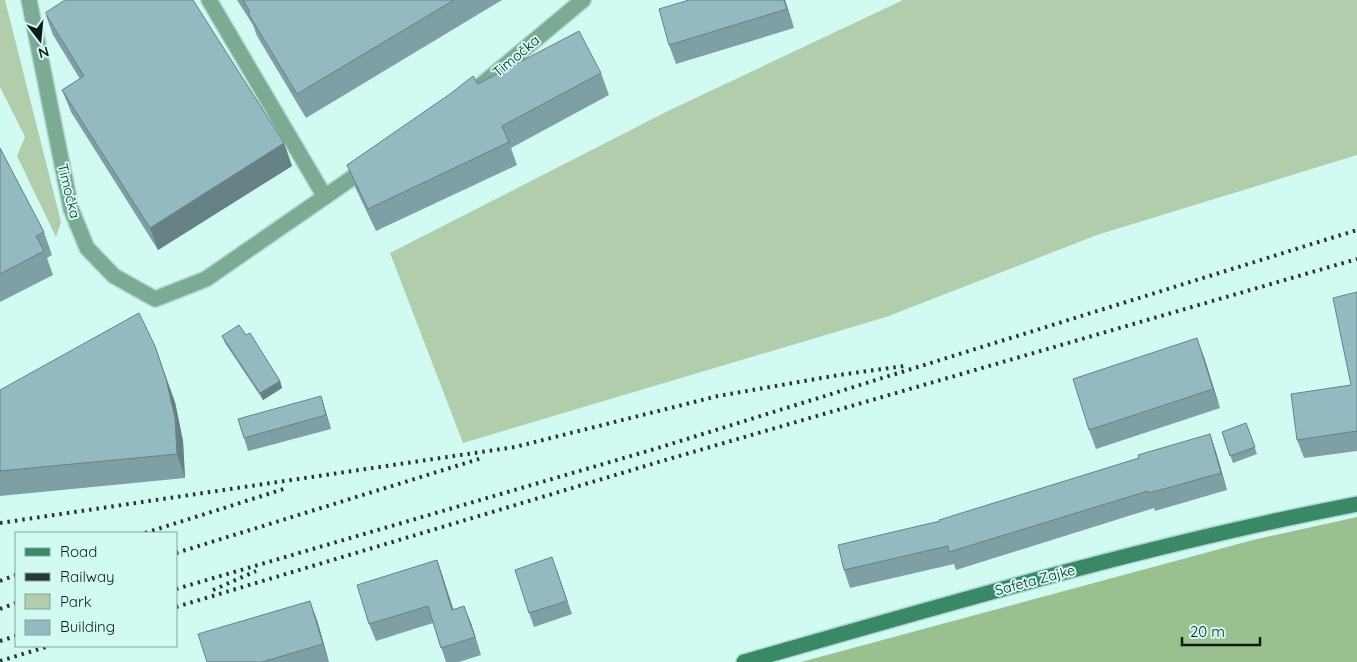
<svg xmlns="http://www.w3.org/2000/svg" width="1357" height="662" font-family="Quicksand,sans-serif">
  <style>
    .green { fill: #b2cdab }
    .forest { fill: #99c08e }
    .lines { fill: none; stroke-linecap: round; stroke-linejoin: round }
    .street-casing { stroke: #b2d7d0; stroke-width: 18 }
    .secondary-casing { stroke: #b2d7d0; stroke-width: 18 }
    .street { stroke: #7bab92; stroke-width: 15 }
    .secondary { stroke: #398966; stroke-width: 15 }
    .rail { stroke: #263835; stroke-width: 4; stroke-dasharray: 2.5 5; stroke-linecap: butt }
    .wall { fill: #7ea0a5 }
    .shaded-wall { fill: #678286 }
    .building { fill: #93bac0; stroke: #678286 }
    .labels { text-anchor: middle; stroke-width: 4; stroke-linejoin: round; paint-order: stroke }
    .street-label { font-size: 14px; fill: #0e1d1b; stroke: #d1faf3 }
  </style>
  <rect width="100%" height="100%" fill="#d1faf3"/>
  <!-- green -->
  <path class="green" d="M0,0H5L61,222L56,237L17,156L25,137L0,87Z
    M903,0H1357V155L1097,235L886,317L463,443L390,253L668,111Z"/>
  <!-- forest -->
  <path class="forest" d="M1357,517V662H801L1253,540Z"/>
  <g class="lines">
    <!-- street casing -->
    <g class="street-casing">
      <path id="street" d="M29,0L71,209L87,248L114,276L155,299L206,279L368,167
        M209,0L325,197
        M474,91L583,0"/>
    </g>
    <!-- secondary casing -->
    <g class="secondary-casing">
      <path id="secondary" d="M744,662C947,604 1150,544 1357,504"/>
    </g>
    <!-- street -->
    <use href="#street" class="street"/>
    <!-- secondary -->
    <use href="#secondary" class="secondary"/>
    <!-- rail -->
    <path class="rail" d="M0,523L515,447L718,396L839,375L904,366
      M145,533L287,488
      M176,553L482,458
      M0,581L16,575
      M176,589L658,448L1357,230
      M213,590L256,571
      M176,607L662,461L1357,259
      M0,609L16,603
      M0,641L16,636
      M0,661L49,646"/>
  </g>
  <!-- wall -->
  <path class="wall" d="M237,0H502L306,118L257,36L253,25Z
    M785,0L794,28L676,64L669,45Z
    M194,2L284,143L292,166L158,250L71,112L62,90L80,79L53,35L45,13Z
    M601,73L609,95L511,148L517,165L376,231L355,187L347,165L478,84Z
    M0,148L44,232L52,255L47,258L53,275L0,302Z
    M1357,292V451L1304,458L1297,440L1351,385Z
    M246,335L280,381L282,388L263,400L225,343L222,336Z
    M1204,357L1220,408L1096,449L1089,430Z
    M0,390L175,402L183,441L185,478L0,496Z
    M325,409L331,429L248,451L244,438Z
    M1246,423L1257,454L1233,463L1222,432Z
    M1210,434L1216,452L1227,490L1155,511L1154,508L956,570L954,564L850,588L844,570L940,521L1139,458Z
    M437,560L453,610L471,623L481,655L459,662H446L433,623L376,641L369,624Z
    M557,570L572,614L534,627L529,613Z
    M317,620L329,662H207Z"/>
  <!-- shaded-wall -->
  <path class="shaded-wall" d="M784,0H785L794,28L787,9Z
    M284,143L292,166L158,250L150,228Z
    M1197,338L1204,357L1220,408L1213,389Z
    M155,346L175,402L183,441L185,478L177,454Z
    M280,381L282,388L263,400L260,393Z
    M321,396L325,409L331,429L326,415Z
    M1210,434L1216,452L1227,490L1221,473Z
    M437,560L443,577L459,627L452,610Z
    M310,601L317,620L329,662L323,644Z
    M464,606L471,623L481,655L475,637Z"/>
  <!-- building -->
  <path class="building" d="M65,0H193L284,143L150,228L62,90L84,76L45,13Z
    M243,0H454L297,94L248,13L250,12Z
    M689,0H784L787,9L669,45L659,9Z
    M579,31L601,73L502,126L509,142L368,209L347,165L450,94L473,76L478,84Z
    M0,148L44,232L36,236L44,251L0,274Z
    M1357,292V431L1297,440L1291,394L1351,385L1333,298Z
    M139,313L155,346L166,379L175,418L177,454L0,471V390Z
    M239,325L246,335L250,333L280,381L260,393L222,336Z
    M1197,338L1213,389L1089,430L1073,379Z
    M321,396L326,415L244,438L238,419Z
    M1246,423L1255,447L1230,456L1222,432Z
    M1210,434L1221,473L1149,493L1148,491L949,552L948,546L844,570L838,545L940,521L939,520L1139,458L1138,455Z
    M552,557L567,601L529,613L515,570Z
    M437,560L452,610L464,606L475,637L441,648L428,606L369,624L357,585Z
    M310,601L323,644L262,662H207L198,634Z"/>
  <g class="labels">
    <!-- street labels -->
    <g class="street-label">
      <text transform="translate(516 56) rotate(-40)" y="5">Timočka</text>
      <text transform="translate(69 191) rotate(76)" y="5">Timočka</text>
      <text transform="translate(1035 580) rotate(-15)" y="5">Safeta Zajke</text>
    </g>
  </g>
  <!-- legend -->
  <rect x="15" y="532" width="162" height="115" fill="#d1faf3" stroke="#83a29d"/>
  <rect x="25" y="548" width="25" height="8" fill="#398966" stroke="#83a29d"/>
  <text x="60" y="557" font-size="15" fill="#0e1d1b">Road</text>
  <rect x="25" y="573" width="25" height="8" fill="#263835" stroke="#83a29d"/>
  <text x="60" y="582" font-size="15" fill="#0e1d1b">Railway</text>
  <rect x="25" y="594" width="25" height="15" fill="#b2cdab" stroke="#83a29d"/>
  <text x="60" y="607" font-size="15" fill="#0e1d1b">Park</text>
  <rect x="25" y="620" width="25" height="15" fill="#93bac0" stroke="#83a29d"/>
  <text x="60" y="632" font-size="15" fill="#0e1d1b">Building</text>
  <!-- north arrow -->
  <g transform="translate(40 40) rotate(164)" stroke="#d1faf3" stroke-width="4" paint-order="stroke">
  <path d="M0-4L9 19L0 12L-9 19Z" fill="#0e1d1b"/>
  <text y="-8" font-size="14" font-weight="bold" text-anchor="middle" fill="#0e1d1b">N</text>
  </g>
  <!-- scale -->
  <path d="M1182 637v8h78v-8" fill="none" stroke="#0e1d1b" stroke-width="2.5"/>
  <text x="1190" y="637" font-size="15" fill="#0e1d1b" stroke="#d1faf3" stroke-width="4" paint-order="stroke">20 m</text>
</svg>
